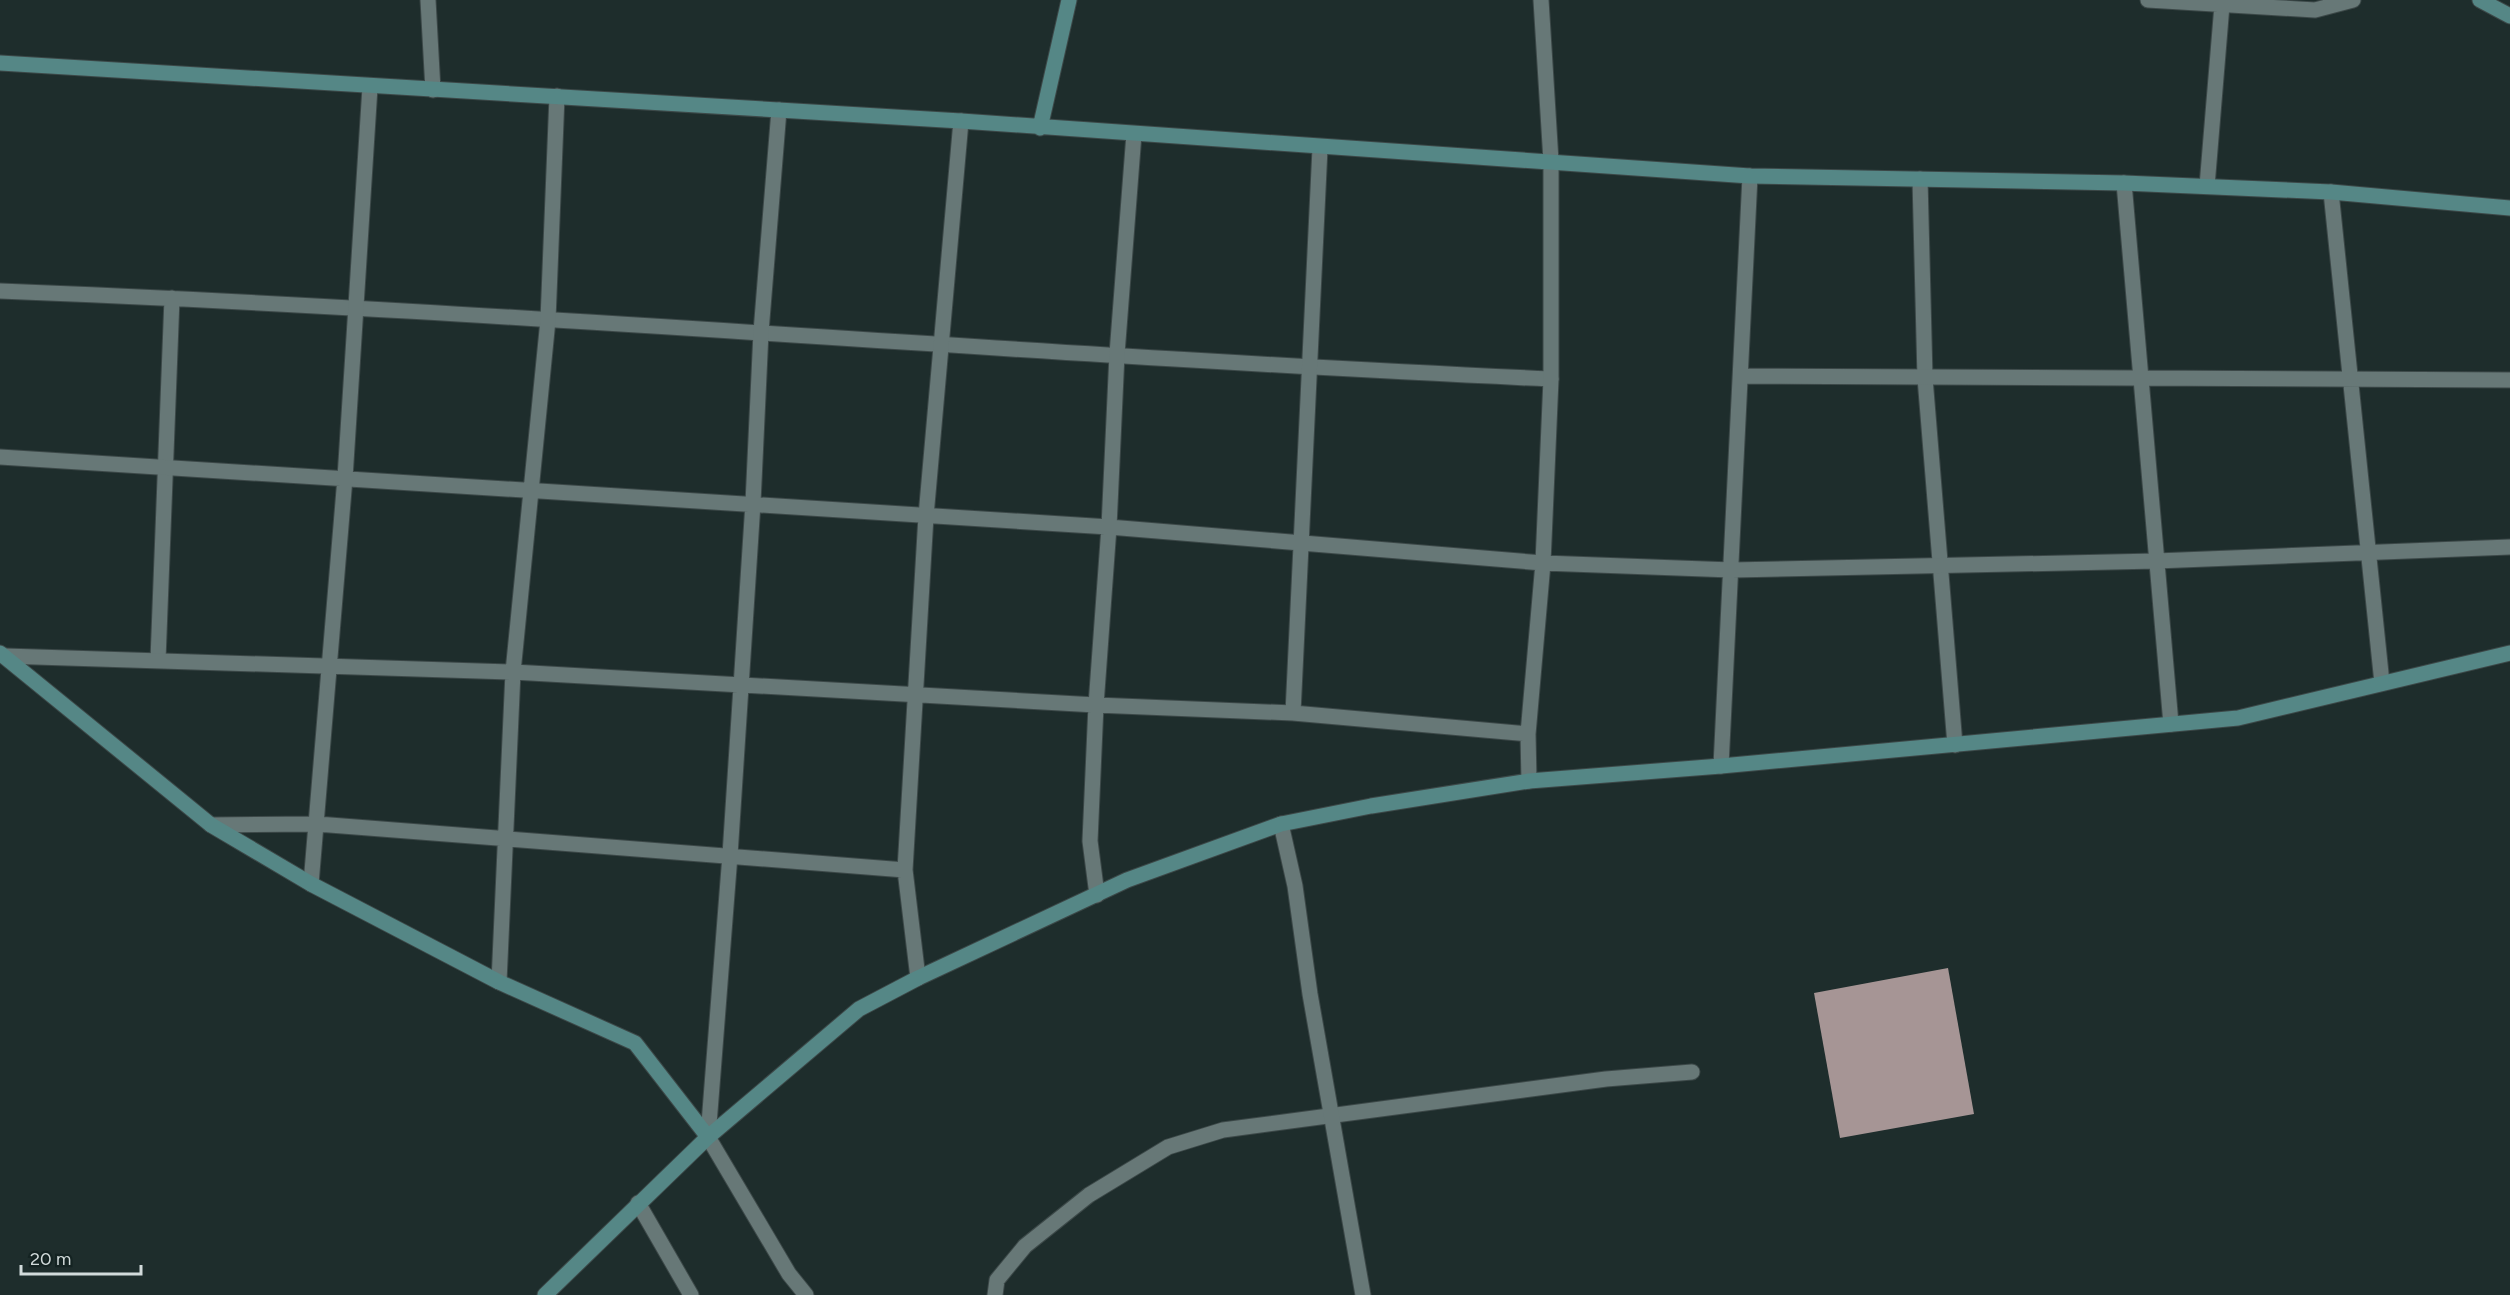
<svg xmlns="http://www.w3.org/2000/svg" width="2510" height="1295" font-family="Figtree,sans-serif">
  <style>
    .building { fill: #a69595 }
    .lines { fill: none; stroke-linecap: round; stroke-linejoin: round }
    .lane-casing { stroke: #3c4848; stroke-width: 17 }
    .street-casing { stroke: #3c4848; stroke-width: 17 }
    .secondary-casing { stroke: #3c4848; stroke-width: 17 }
    .lane { stroke: #677877; stroke-width: 15 }
    .street { stroke: #677877; stroke-width: 15 }
    .secondary { stroke: #558786; stroke-width: 15 }
  </style>
  <rect width="100%" height="100%" fill="#1e2d2c"/>
  <!-- building -->
  <path class="building" d="M1948,968L1974,1114L1840,1138L1814,993Z"/>
  <g class="lines">
    <!-- lane casing -->
    <g class="lane-casing">
      <path id="lane" d="M2148,0L2315,10L2353,0
        M1920,179L1925,378L1955,745
        M2207,186L2222,5
        M0,291C517,311 1034,356 1551,379
        M158,660L172,298
        M995,1295L997,1280L1025,1246L1089,1195L1168,1147L1223,1130L1606,1079L1692,1072"/>
    </g>
    <!-- street casing -->
    <g class="street-casing">
      <path id="street" d="M428,0L433,90
        M779,110L761,332L753,503L730,855L708,1137L789,1274L806,1295
        M2124,183L2171,724
        M2331,192L2382,683
        M1741,376L2510,380
        M0,457L1109,527L1543,563L1732,570L2156,561L2510,547
        M5,656L513,672L1096,705L1293,713L1528,734
        M1293,713L1320,148
        M1721,766L1750,176
        M1529,781L1528,734L1543,563L1551,379V161L1541,0
        M1281,824L1295,886L1310,994L1363,1295
        M211,825L317,824L905,870
        M311,884L345,478L370,87
        M1097,895L1090,841L1096,705L1109,527L1117,354L1134,134
        M918,978L905,870L926,516L961,121
        M499,982L513,672L548,320L557,96
        M638,1203L691,1295"/>
    </g>
    <!-- secondary casing -->
    <g class="secondary-casing">
      <path id="secondary" d="M2480,0L2510,16
        M0,63L961,121L1750,176L2124,183L2331,192L2510,208
        M1040,128L1069,0
        M0,653L211,825L311,884L499,982L635,1043L708,1137
        M545,1295L708,1137L859,1009L918,978L1127,880L1281,824L1371,806L1529,781L1721,766L2238,718L2510,653"/>
    </g>
    <!-- lane -->
    <use href="#lane" class="lane"/>
    <!-- street -->
    <use href="#street" class="street"/>
    <!-- secondary -->
    <use href="#secondary" class="secondary"/>
  </g>
  <!-- scale -->
  <path d="M21 1265v9h120v-9" fill="none" stroke="#d2dbdb" stroke-width="3"/>
  <text x="30" y="1265" font-size="18" fill="#d2dbdb" stroke="#142322" stroke-width="4.5" paint-order="stroke">20 m</text>
</svg>
